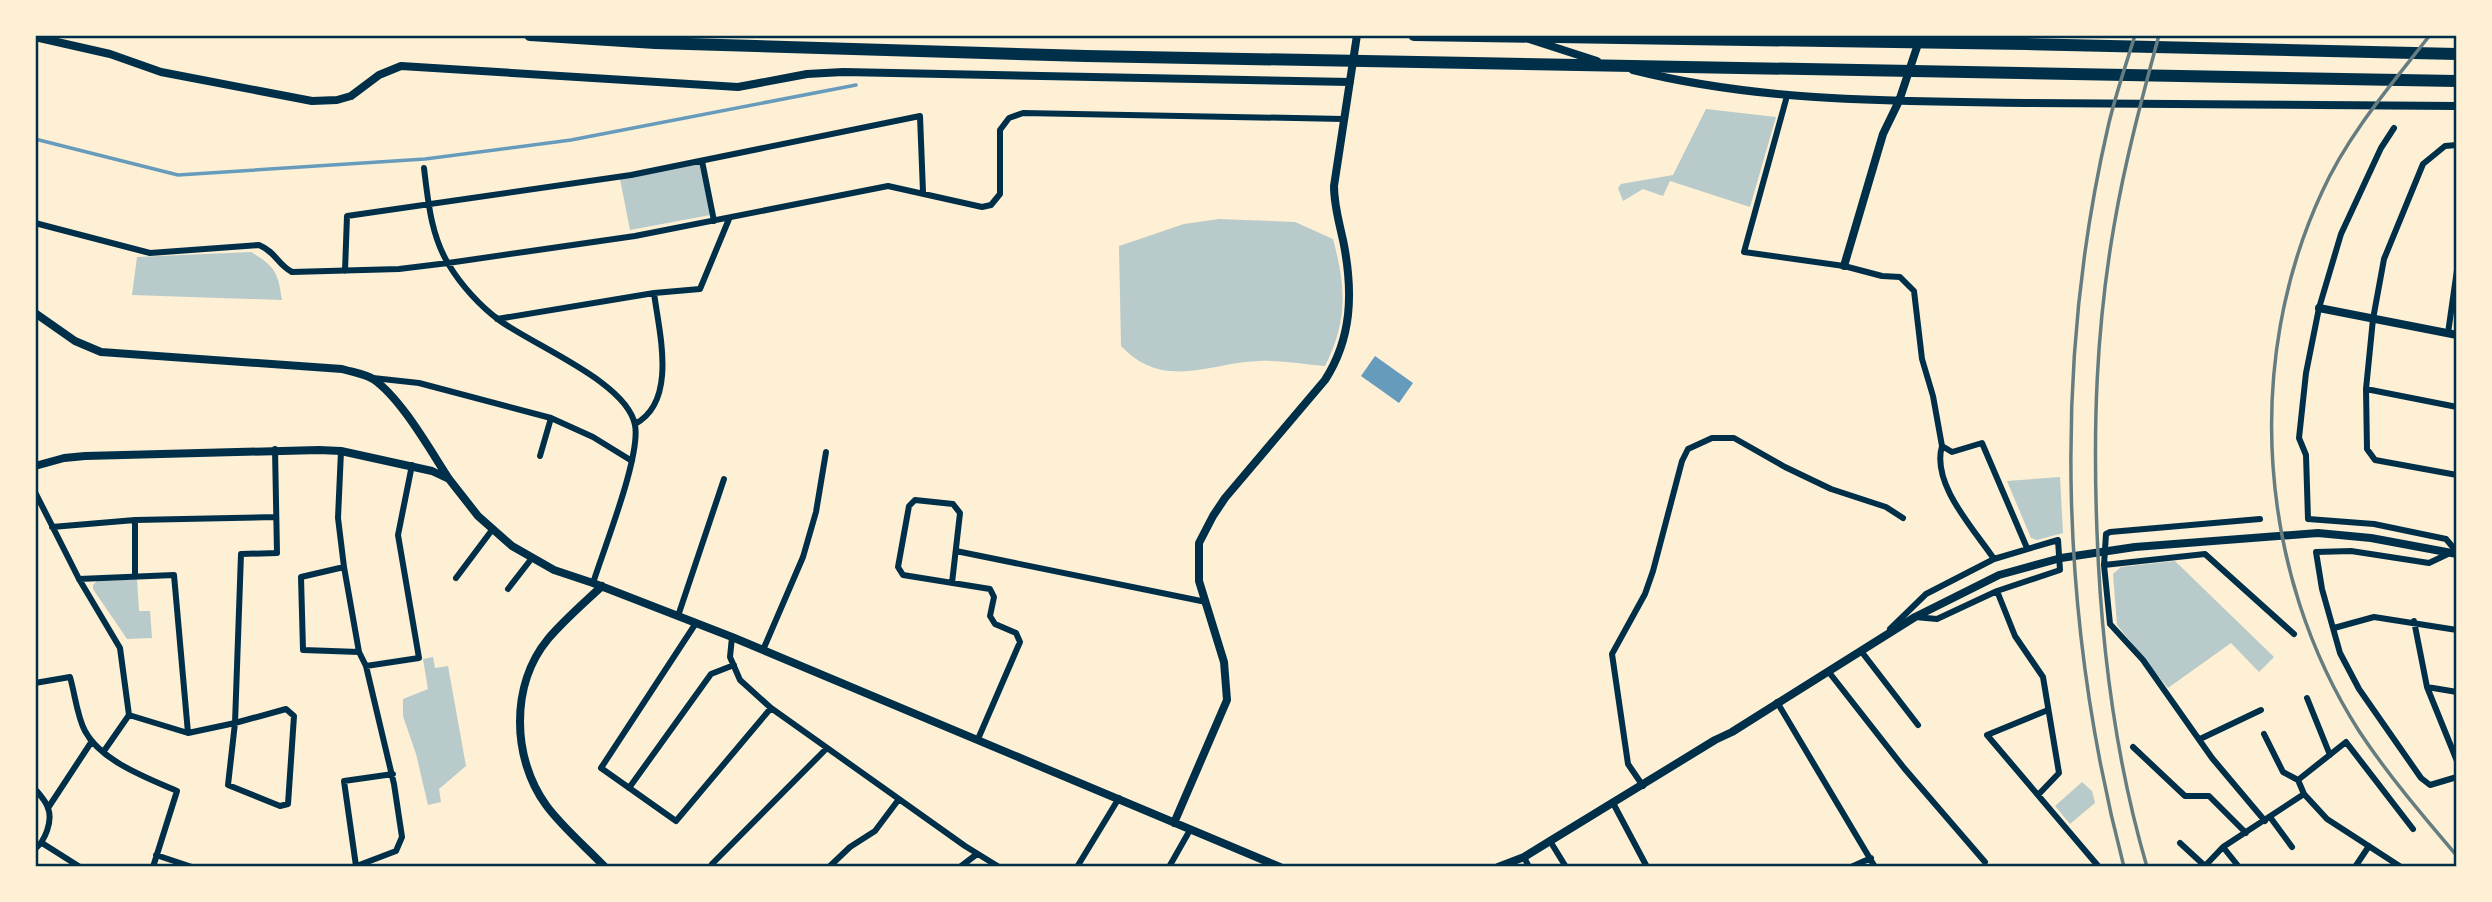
<svg xmlns="http://www.w3.org/2000/svg" width="2492" height="902" font-family="Jost,sans-serif">
  <style>
    .green { fill: #b9caca }
    .water { fill: #669bbc }
    .lines { fill: none; stroke-linecap: round; stroke-linejoin: round }
    .stream { stroke: #669bbc; stroke-width: 3.5 }
    .minor { stroke: #003049; stroke-width: 6 }
    .tertiary { stroke: #003049; stroke-width: 8 }
    .motorway { stroke: #003049; stroke-width: 12 }
    .rail { stroke: #657d81; stroke-width: 3.5 }
    .neatline { fill: none; stroke: #003049; stroke-width: 2.5 }
  </style>
  <rect width="100%" height="100%" fill="#fdf0d5"/>
  <!-- green -->
  <path class="green" d="M1706,109L1776,117L1750,207L1670,181L1663,196L1643,189L1623,201L1618,188L1621,184L1673,175Z
    M700,164L710,215L630,230L620,179Z
    M1219,219L1295,222L1333,239C1346,287 1348,321 1325,366C1303,364 1281,360 1259,361C1207,363 1164,391 1121,346L1119,246L1184,224Z
    M251,252C276,267 278,273 282,300L132,295L137,257Z
    M2060,477L2063,533L2037,540L2031,538L2007,481Z
    M2175,561L2274,657L2259,672L2231,643L2168,688L2117,625L2113,574L2121,567Z
    M137,579L139,611H150L152,638L127,639L93,589V585L97,581Z
    M433,657L435,668L448,666L466,766L439,789L441,802L428,805L416,754L403,716V699L428,689L423,659Z
    M2082,782L2092,791L2095,803L2070,824L2055,806Z"/>
  <!-- water -->
  <path class="water" d="M1375,356L1413,383L1399,403L1361,376Z"/>
  <g class="lines">
    <!-- stream -->
    <path class="stream" d="M35,139L178,175L425,159L571,140L856,85"/>
    <!-- minor -->
    <path class="minor" d="M1787,96L1744,252L1844,266L1882,276L1900,277L1914,291L1922,359L1933,396L1942,446L1952,452L1982,443L2027,548
      M2394,128L2381,148L2341,234L2319,308L2306,373L2299,438L2306,455L2308,519L2374,524L2446,539L2457,552
      M2457,145L2445,146L2423,164L2384,259L2373,319L2366,389L2367,449L2375,460L2457,475
      M702,161L714,221
      M424,168C428,201 431,236 449,265C461,285 480,306 499,320C534,346 627,382 635,425C641,456 604,548 593,583
      M35,223L150,253L259,245C276,252 277,264 292,272L399,269L448,263L635,236L888,186L982,207L991,205L1000,194V130L1009,118L1023,113L1344,119
      M345,271L347,216L631,175L920,116L923,192
      M497,319L654,293L700,289L729,219
      M2448,333L2457,270
      M373,378L419,383L551,418L593,437L632,461
      M2366,389L2457,407
      M635,424C678,401 659,332 654,293
      M1942,446C1931,484 1974,529 1994,559
      M341,451L338,518L344,567L359,652L366,666L394,784L402,837L396,851L354,867
      M540,456L551,418
      M35,492L79,579L120,648L129,715L104,751
      M135,520V575
      M52,527L135,520L276,517
      M956,551L1206,602
      M2450,553L2429,563L2351,551L2316,552L2322,589L2340,653L2359,689L2421,778L2430,785L2457,777
      M2104,565L2106,534L2110,532L2260,519
      M344,567L301,577L303,650L359,652
      M456,578L492,530
      M79,579L174,575L188,733
      M952,583L960,513L953,504L915,500L909,506L898,567L903,575L990,589L994,597L990,616L995,624L1016,633L1020,642L978,739
      M508,589L532,558
      M1997,591L2015,636L2043,677L2059,773L2038,795
      M678,616L724,479
      M2414,621L2427,687L2457,761
      M696,623L601,768L676,821L771,708
      M2334,628L2374,617L2457,630
      M1890,629L1926,594L1994,559L2058,540L2060,570L1997,591L1937,619L1915,617
      M732,637L730,657L740,680L771,708L965,846L999,867
      M763,650L803,557L816,512L826,452
      M1861,651L1918,725
      M366,666L419,658L398,535L412,465
      M1828,671L1904,768L1985,862
      M35,683L70,677C75,694 77,716 85,731C101,761 147,778 177,791L153,867
      M2427,687L2457,692
      M2307,698L2330,755
      M1777,702L1875,867
      M2048,710L1987,735L2099,867
      M129,715L188,733L235,723L286,709L294,716L288,804L280,806L228,785L235,723L241,554L277,553L275,449
      M2264,734L2283,772L2298,780L2304,794L2327,819L2401,867
      M2200,739L2261,710
      M2133,747L2185,796H2209L2246,833
      M2298,780L2346,742L2413,829
      M1643,786L1628,764L1612,654L1645,594L1653,571L1682,461L1688,449L1712,438H1734L1785,467L1831,489L1886,507L1903,518
      M629,788L711,674L734,665
      M35,789C39,794 46,801 48,808C53,821 45,841 35,849
      M1613,803L1647,867
      M48,808L92,741
      M2270,817L2292,847
      M2265,821L2212,758L2143,660L2110,624L2104,565L2205,554L2294,634
      M1550,841L1566,867
      M42,843L80,867
      M2180,843L2205,866
      M2223,847L2239,867
      M156,855L192,867
      M1524,857L1529,867
      M712,864L827,748
      M356,866L344,781L393,774
      M829,867L850,847L875,831L899,799
      M960,867L977,854
      M1077,867L1119,798
      M1169,867L1190,830
      M1851,867L1871,858
      M2204,867L2223,847L2304,794
      M2355,867L2369,846"/>
    <!-- tertiary -->
    <path class="tertiary" d="M35,37L110,54L161,72L312,101L337,100L351,96L379,75L401,66L738,87L807,74L843,72L1350,82
      M1529,39L1597,61
      M1633,70C1764,103 1899,101 2033,103C2174,104 2316,105 2457,106
      M1844,266L1883,134L1899,101L1921,35
      M2319,308L2457,335
      M35,313L75,341L101,352L342,369C352,372 365,374 373,379C401,398 430,450 449,479
      M35,466L64,458L85,456L319,450L341,451L432,471L449,479L478,516L512,546L554,570L593,583L732,637L1280,867
      M602,586C584,603 564,620 548,639C510,685 512,758 546,805C562,827 586,847 605,867
      M1174,823L1227,700L1224,662L1199,581V543L1213,516L1225,498L1325,380C1352,338 1353,293 1344,245C1340,225 1334,207 1334,186L1357,35
      M1498,867L1524,857L1550,841L1715,740L1732,732L1915,617L1999,575L2061,558L2135,547L2318,533L2371,538L2457,554"/>
    <!-- motorway -->
    <path class="motorway" d="M530,35L655,43L1086,56L2457,81
      M1414,35L2026,44L2457,54"/>
    <!-- rail -->
    <path class="rail" d="M2430,35C2391,85 2348,134 2322,192C2243,362 2258,573 2359,731C2388,775 2423,816 2457,856
      M2124,867C2061,626 2052,370 2108,127C2115,96 2126,65 2135,35
      M2147,867C2115,758 2101,645 2097,532C2093,428 2096,329 2114,226C2125,161 2142,98 2159,35"/>
  </g>
  <!-- border -->
  <rect width="2492" height="902" fill="none" stroke="#fdf0d5" stroke-width="74"/>
  <rect x="37" y="37" width="2418" height="828" class="neatline"/>
</svg>
